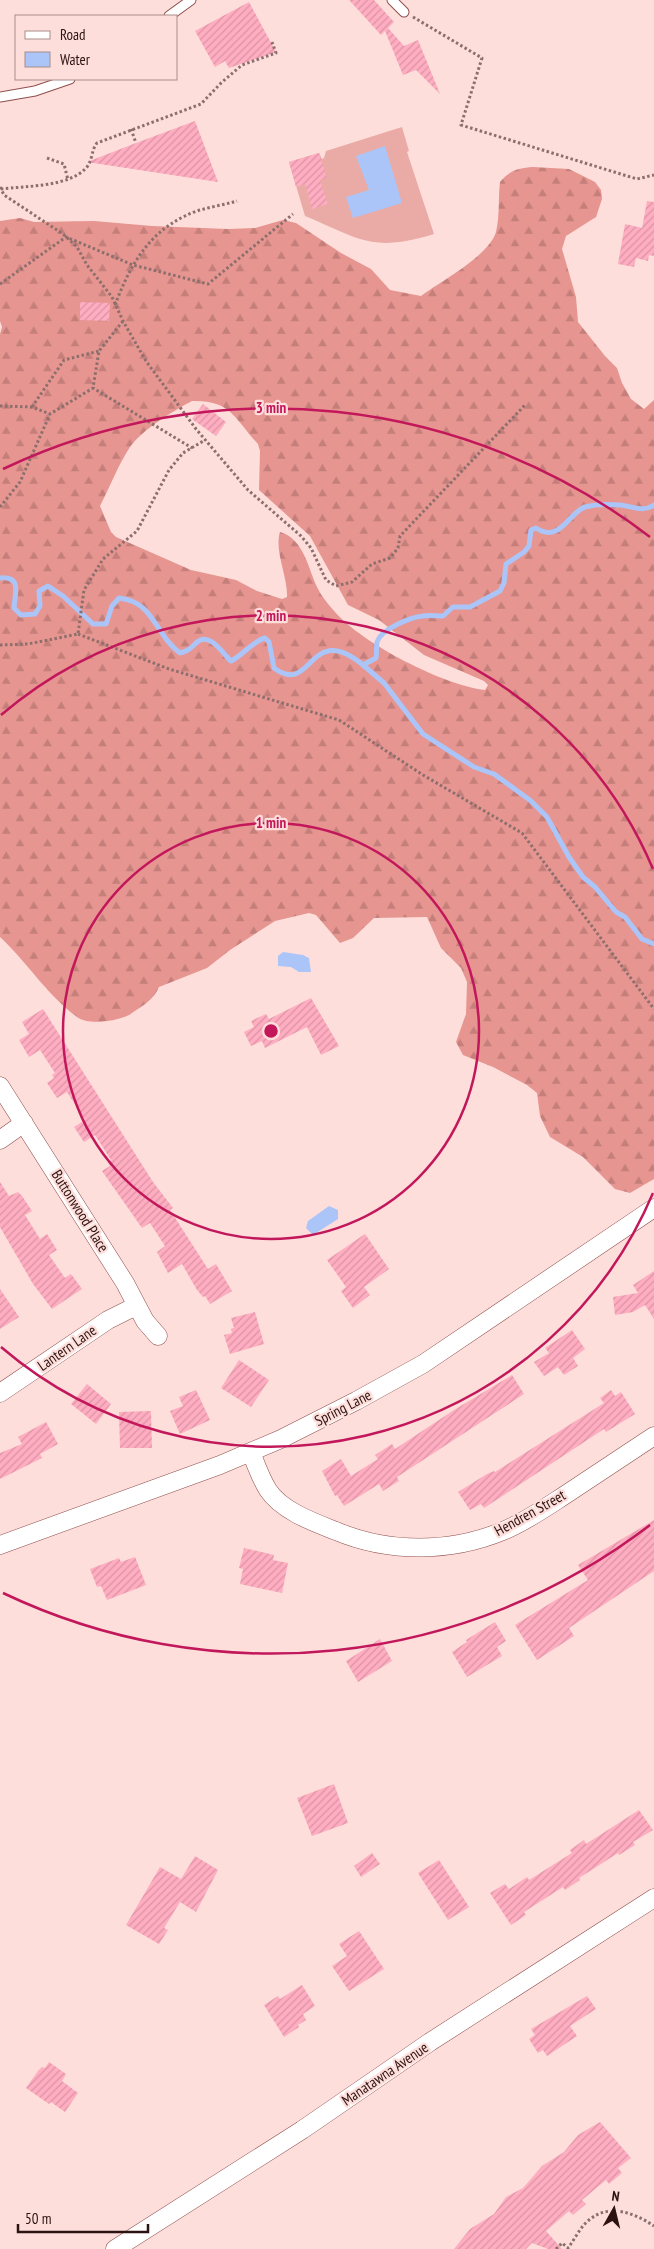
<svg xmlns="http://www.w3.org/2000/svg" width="654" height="2249" font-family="'PT Sans Narrow',sans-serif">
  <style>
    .forest { fill: url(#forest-firs); fill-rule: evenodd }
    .pitch { fill: #eaaba6 }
    .water { fill: #abc5f9 }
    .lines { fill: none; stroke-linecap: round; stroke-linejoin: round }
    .stream { stroke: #abc5f9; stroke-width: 5 }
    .building { fill: url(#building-hatch) }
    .service-casing { stroke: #8f4f4c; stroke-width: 11 }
    .minor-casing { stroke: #8f4f4c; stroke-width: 19 }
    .path { stroke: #8c6f6d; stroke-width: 3; stroke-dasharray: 2.5 2.5; stroke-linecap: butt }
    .service { stroke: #fff; stroke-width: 9 }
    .minor { stroke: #fff; stroke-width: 18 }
    .ring { fill: none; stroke: #c2185b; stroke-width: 2.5 }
    .labels { text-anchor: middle; stroke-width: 4.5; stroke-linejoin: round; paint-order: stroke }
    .street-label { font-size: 15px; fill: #2c1210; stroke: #fddedb }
    .centre { fill: #c2185b; stroke: #fddedb; stroke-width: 2.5 }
    .ring-label { font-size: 15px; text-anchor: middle; font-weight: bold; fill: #c2185b; stroke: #fddedb; stroke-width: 4.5; stroke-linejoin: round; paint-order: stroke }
  </style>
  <defs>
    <pattern id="forest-firs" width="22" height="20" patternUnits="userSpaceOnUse" patternTransform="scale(1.25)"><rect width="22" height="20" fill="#e69590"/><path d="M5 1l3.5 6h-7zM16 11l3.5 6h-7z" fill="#c57f7b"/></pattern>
    <pattern id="building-hatch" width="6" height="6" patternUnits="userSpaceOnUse" patternTransform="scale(1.25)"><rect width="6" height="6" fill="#ffadc1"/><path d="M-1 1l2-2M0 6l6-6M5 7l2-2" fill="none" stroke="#db94a5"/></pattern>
  </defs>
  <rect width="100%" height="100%" fill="#fddedb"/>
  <!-- forest -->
  <path class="forest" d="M533,167L569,169L595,182L601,190L602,199L596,217L566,236L562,249L576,297L578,322L605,356L617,368L622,383L631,399L644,409L654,400V1179L630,1193L615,1189L583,1157L550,1137L540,1116L537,1093L527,1085L493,1067L463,1055L456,1042L466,1014L467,982L461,968L441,948L427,917L374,918L353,938L340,943L316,915L309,913L275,921L230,950L207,968L159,987C154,999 144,1005 132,1013C121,1021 89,1026 77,1017C47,995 27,962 0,937V334L2,327L0,321V221L20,218L34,222L94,221L152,226L228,229L255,228L283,220L296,223L341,253L371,269L390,290L421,296C441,281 489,256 496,232C500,215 498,199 500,182C510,170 519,168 533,167ZM192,401C231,400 234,418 258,444L260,451L259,490L310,536L348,605L379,620L424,655L484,681L488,685L485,690C443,685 363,644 335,612C329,605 321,596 317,587C308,568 304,539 280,532C274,551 288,577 287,597L282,599L257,591L236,580L191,570L116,537L111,532L100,506C110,487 118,465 130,447C143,429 173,411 192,401Z"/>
  <!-- pitch -->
  <path class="pitch" d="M402,127L409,151L407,152L434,234C372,253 360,239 305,216L289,162L319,153L322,159L324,158L326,151Z"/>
  <!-- water -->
  <path class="water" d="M385,146L402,203L353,218L346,197L369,190L356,156Z
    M283,952L303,955L309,958L311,972H299L291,967L278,966V956Z
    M329,1206L338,1210V1219L313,1235L306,1228L308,1221Z"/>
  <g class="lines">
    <!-- stream -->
    <path class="stream" d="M0,578C22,576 15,592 14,608L21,615L35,614L40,606L39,591L48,586L63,596L93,624H106L112,606L119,598C155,602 154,634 180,653C188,651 191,648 196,643C209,630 223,654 231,661C243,655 253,641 265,638L269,642L274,668C313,697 308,620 363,665L376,658C377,653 376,647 377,642C381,629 411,617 423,616C429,615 436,616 443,616L453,607H470L500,591L504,583L506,564L524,552L529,546L531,530L536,528C560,544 569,512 585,507C596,504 608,504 620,505C632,506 642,513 654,505
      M363,665L384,683L423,734L474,767L494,774L531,801L547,817L569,857L583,877L595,887L616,912L625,917L642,939L654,944"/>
  </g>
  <!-- building -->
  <path class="building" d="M349,0H374L394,22L388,28L404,46L418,40L440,94L416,70L403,75L385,31L381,35Z
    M249,2L276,52L229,68L225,61L215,67L195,31Z
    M195,121L218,182L87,162L136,143Z
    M319,153L327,178L320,180L328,204L312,209L305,184L296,187L289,162Z
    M647,201L654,202V256L649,255L648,261L636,258L634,267L618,264L625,224L642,228Z
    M80,302L110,303L109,321L80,320Z
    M203,404L226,422L216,436L192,419Z
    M311,998L339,1046L321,1055L307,1027L265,1048L262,1041L251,1046L244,1032L254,1027L251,1021L266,1014L269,1019Z
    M43,1009L153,1182L173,1208L170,1210L208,1269L216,1264L232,1291L210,1304L205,1296L203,1297L197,1290L182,1264L168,1273L157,1252L165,1246L150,1223L142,1228L102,1171L110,1166L108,1162L111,1160L95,1135L84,1142L74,1127L85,1120L67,1092L57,1098L47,1083L54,1078L52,1075L55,1073L40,1050L29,1057L19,1040L29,1034L22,1022Z
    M0,1182L9,1196L18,1192L22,1196L32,1211L25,1215L40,1239L47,1234L57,1250L49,1255L65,1278L71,1274L82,1289L52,1309L33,1284L0,1227Z
    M365,1234L389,1269L364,1287L370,1295L353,1308L341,1291L346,1287L327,1260Z
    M654,1271V1319L645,1305L633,1312L615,1315L613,1297L638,1293L633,1285Z
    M0,1289L19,1317L0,1329Z
    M255,1312L264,1344L230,1354L224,1335L232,1333L231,1329L234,1328L231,1318Z
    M572,1330L585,1349L573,1358L578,1366L564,1375L558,1367L544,1376L534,1362L549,1353L545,1348Z
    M239,1360L269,1380L251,1407L221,1388Z
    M512,1375L524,1394L397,1477L399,1481L383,1491L379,1484L344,1506L337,1495L335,1496L322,1471L341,1459L351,1476L378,1459L375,1455L392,1444L395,1449L454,1410Z
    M87,1384L111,1404L96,1424L71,1404Z
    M196,1390L210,1420L180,1434L170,1411L183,1406L179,1397Z
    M611,1390L615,1396L621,1392L635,1414L606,1432L604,1429L484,1508L481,1504L470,1510L458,1492L487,1474L494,1471L495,1472L604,1403L600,1398Z
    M151,1411L152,1448H120L119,1412Z
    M46,1422L58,1444L40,1454L42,1458L0,1479V1453L22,1444L18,1437Z
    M654,1520V1571L569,1628L574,1636L537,1660L515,1625L588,1580L578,1565Z
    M244,1548L274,1555L273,1560L288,1563L282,1593L240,1584L243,1569L239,1568Z
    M135,1557L146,1585L107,1600L101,1586L97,1587L90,1569L119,1558L121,1562Z
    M495,1622L506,1641L497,1647L502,1656L467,1677L452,1652L467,1642L466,1640Z
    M380,1639L392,1661L358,1682L346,1661Z
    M334,1784L348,1823L312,1836L297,1798Z
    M639,1810L653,1830L633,1842L635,1845L619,1855L618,1853L579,1878L580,1880L565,1890L563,1887L524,1912L526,1915L511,1925L490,1893L505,1884L509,1889L527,1877L529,1880L572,1853L570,1850L584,1840L586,1844Z
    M372,1853L380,1864L361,1877L354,1866Z
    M195,1856L218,1870L196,1912L180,1902L164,1928L168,1930L159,1944L126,1925L160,1867L181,1879Z
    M439,1860L469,1907L448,1920L418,1873Z
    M359,1931L384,1969L349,1991L332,1966L347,1956L339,1944Z
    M302,1985L315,2006L303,2014L306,2020L298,2025L299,2027L284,2037L264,2005L278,1996L280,1999Z
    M587,1996L596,2009L570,2026L577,2036L547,2056L543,2050L538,2053L529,2039L535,2035L531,2029Z
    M49,2062L66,2074L62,2081L78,2093L65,2112L51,2102L49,2104L26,2088L38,2071L42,2067L45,2068Z
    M600,2122L631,2158L618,2168L622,2173L609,2184L606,2180L582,2200L586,2204L573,2215L569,2211L546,2231L562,2249H548L532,2243L526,2249H454L470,2229L494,2214L506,2197L523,2188L542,2166L564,2152L578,2135Z"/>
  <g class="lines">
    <!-- service casing -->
    <g class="service-casing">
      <path id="service" d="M392,0L404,12
        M169,16L191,0
        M0,97L35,91L70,79"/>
    </g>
    <!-- minor casing -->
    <g class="minor-casing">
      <path id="minor" d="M0,1086L125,1283L145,1321L158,1336
        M0,1140L24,1123
        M0,1393L108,1320L136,1306
        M251,1452C256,1465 261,1479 268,1490C282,1511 313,1522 336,1531C388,1553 450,1553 503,1531C525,1522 545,1508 565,1495C595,1475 624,1456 654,1436
        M0,1545L220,1465L281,1439L356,1401L423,1364L654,1208
        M115,2249L302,2130L430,2042L654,1898"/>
    </g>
    <!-- path -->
    <path class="path" d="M413,17L482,58L461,125L637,179L654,175
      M131,129L136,143
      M47,158L64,164L68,180
      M0,187L4,195L63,234L77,247L87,265L112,297L123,321L146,361L196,429L248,490L301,536L311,548L326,580L336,586L352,582L372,564L390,558L398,548L400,536L525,405
      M1,189C25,186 69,187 86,168C93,161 91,150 97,143L201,104L221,83L242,65L276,53L272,42
      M0,284L66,237L133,265L208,284L293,214
      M115,305C129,268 147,234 185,216C200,208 220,206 237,201
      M123,321L99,351L93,388L192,448
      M0,406L32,407L50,414
      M32,407L64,360L99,351
      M0,507L20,482L50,414L93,388
      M78,634L169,669L339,720L423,775L522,833L654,1009
      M0,645L28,644L78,634L84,590L103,559L137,531L169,470L183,453L205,440
      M556,2249L562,2243L568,2248C575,2239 580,2227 589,2220C609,2203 635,2213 654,2226"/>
    <!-- service -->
    <use href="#service" class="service"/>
    <!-- minor -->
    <use href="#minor" class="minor"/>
  </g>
  <!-- distance rings -->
  <g class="ring">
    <circle cx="271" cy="1031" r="208"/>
    <path d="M653 1193A415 415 0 0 1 1 1347M1 715A415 415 0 0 1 653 869"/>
    <path d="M650 1525A623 623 0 0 1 3 1593M3 469A623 623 0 0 1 650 537"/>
  </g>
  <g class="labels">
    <!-- street labels -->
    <g class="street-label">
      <text transform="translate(80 1211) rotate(58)" y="5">Buttonwood Place</text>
      <text transform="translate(67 1348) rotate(-35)" y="5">Lantern Lane</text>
      <text transform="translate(343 1408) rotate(-27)" y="5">Spring Lane</text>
      <text transform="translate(530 1513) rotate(-29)" y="5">Hendren Street</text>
      <text transform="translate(385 2074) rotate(-34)" y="5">Manatawna Avenue</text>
    </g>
  </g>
  <circle cx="271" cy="1031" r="8" class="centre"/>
  <g class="ring-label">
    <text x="271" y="413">3 min</text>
    <text x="271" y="621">2 min</text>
    <text x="271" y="828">1 min</text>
  </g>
  <!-- legend -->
  <rect x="15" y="15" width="162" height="65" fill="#fddedb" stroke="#a98c8a"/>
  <rect x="25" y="31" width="25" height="8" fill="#ffffff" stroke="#a98c8a"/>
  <text x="60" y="40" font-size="15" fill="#2c1210">Road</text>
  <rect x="25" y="52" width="25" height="15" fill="#abc5f9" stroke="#a98c8a"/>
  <text x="60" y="65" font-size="15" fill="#2c1210">Water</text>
  <!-- north arrow -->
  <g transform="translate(614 2209) rotate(8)" stroke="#fddedb" stroke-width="4" paint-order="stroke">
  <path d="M0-4L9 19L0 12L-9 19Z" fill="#2c1210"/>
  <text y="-8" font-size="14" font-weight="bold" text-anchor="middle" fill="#2c1210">N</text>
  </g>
  <!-- scale -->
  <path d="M18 2224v8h130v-8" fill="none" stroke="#2c1210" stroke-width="2.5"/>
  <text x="25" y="2224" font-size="15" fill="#2c1210" stroke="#fddedb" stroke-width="4" paint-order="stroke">50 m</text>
</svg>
